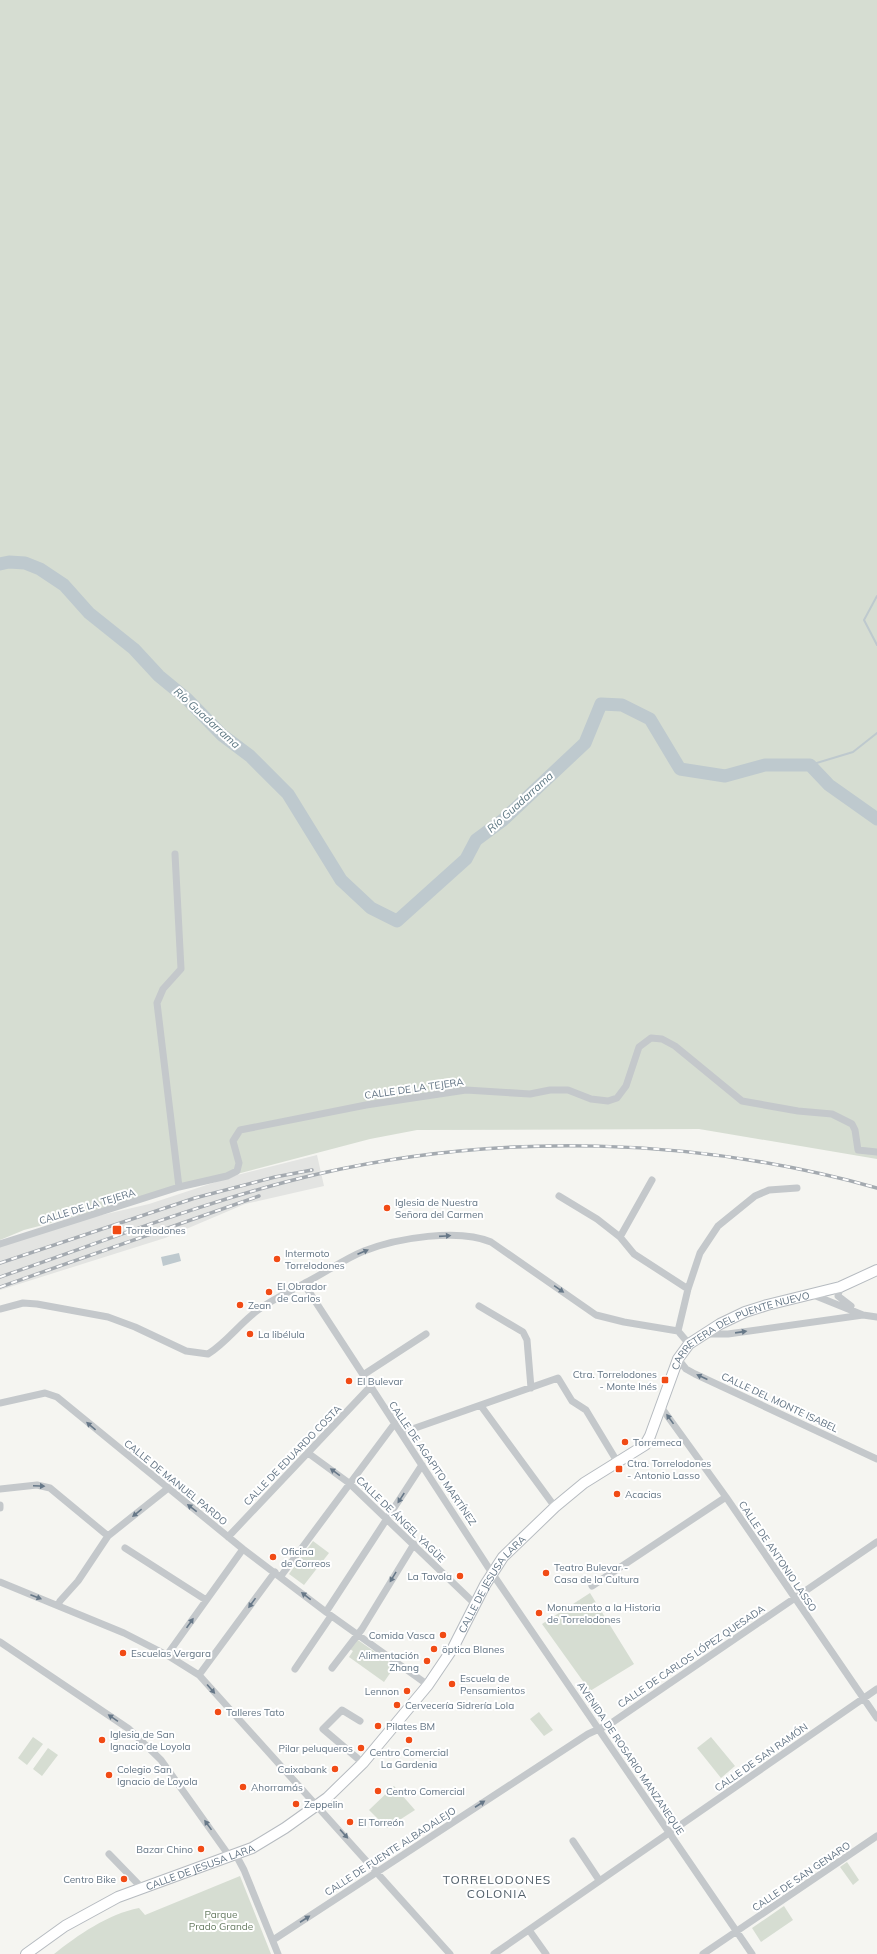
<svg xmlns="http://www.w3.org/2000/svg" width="877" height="1954" font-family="Mulish,sans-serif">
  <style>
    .built { fill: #e3e4e2 }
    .green { fill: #d6ddd2 }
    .water { fill: #bec9ce }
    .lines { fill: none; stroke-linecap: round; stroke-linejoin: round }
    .stream { stroke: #bec9ce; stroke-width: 2 }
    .river { stroke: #bec9ce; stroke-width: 13 }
    .secondary-casing { stroke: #b6bbc0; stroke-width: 12 }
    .street { stroke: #c4c8cb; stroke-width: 7 }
    .secondary { stroke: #fff; stroke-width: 10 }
    .rail-casing { stroke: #a4aab0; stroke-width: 3.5 }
    .rail { stroke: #fff; stroke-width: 2; stroke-dasharray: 6; stroke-linecap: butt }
    .oneway { fill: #677888 }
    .poi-dot { fill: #f14b15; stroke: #fff; stroke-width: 1.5 }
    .labels { text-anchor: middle; stroke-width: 4; stroke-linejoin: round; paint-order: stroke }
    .street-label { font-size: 10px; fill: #627484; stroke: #fff }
    .poi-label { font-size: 10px; fill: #627484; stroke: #fff; text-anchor: start }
    .park-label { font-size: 10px; fill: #667b61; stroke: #fff }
    .water-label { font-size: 11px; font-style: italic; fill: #5d7782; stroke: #fff }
    .quarter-label { font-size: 12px; letter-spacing: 1px; fill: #505e69; stroke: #fff }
  </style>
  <rect width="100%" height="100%" fill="#f5f5f1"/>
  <!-- built -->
  <path class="built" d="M317,1155L324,1186L245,1204L165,1238L0,1290V1247L72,1222L149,1204L237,1175Z"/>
  <!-- green -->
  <path class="green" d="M0,0H877V1159L699,1129L417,1130L370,1139L24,1230L0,1240Z
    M313,1541L329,1553L304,1585L289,1574Z
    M590,1593L634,1664L590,1691L542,1624Z
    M355,1638L395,1666L384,1682L349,1657L353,1651L348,1648Z
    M539,1712L553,1730L544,1736L530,1719Z
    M33,1737L43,1744L27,1765L18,1758Z
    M711,1737L735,1766L721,1778L697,1748Z
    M48,1748L58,1755L42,1776L33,1769Z
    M394,1786L415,1810L387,1828L369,1810Z
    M847,1862L859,1880L853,1885L840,1867Z
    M240,1876L271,1954H54C78,1935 108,1914 139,1908L145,1915Z
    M784,1906L793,1920L761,1942L752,1928Z"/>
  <!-- water -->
  <path class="water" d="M179,1253L181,1261L163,1266L161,1257Z"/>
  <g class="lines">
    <!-- stream -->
    <path class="stream" d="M877,596L864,620L877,645
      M810,765L853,752L877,733"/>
    <!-- river -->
    <path class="river" d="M0,564L9,562L25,563L40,569L64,585L89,613L134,649L159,676L187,699L222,735L250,756L288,794L341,880L371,908L397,921L466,859L476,840L503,820L585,743L601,704L622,705L650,719L680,769L725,776L765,765H810L829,785L877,819"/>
    <!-- secondary casing -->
    <g class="secondary-casing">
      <g id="secondary">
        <path id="s1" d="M26,1954L65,1926L118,1897L252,1848L285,1828L327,1798L363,1763L428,1685L453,1648L485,1585L503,1557L555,1507L584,1483L645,1445L650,1436L678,1359L689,1344L720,1324L745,1312L767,1305L840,1287L877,1270"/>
      </g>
    </g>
    <!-- street -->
    <path class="street" d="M175,854L181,969L163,989L157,1003L179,1187
      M559,1196L597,1219L620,1237L634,1254L688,1289
      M620,1237L652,1180
      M0,1244L179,1187L227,1176L237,1171L239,1163L233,1141L240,1130L366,1105L466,1090L530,1094L550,1090H568L591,1099L608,1101L617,1098L626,1086L639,1047L651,1038L662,1039L675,1046L742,1101L798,1111L832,1114L852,1124L855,1130L858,1150L877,1152
      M304,1284L492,1573L752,1954
      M840,1287L838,1296L851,1306
      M811,1294L863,1315L877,1317
      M479,1306L523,1332L527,1340L531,1388
      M0,1309L23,1303L37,1304L108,1317L135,1327L186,1351L208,1354C227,1342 240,1323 258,1310C273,1299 289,1292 305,1283C325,1273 344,1259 364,1251C397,1238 459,1228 491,1242L596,1315L624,1322L678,1331L689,1344
      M678,1331L688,1289L700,1253L718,1226L755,1196L769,1190L797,1188
      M704,1334H728L863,1315
      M678,1359L686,1369L695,1374L877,1459
      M363,1375L426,1334
      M0,1403L45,1393L57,1397L243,1549L326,1612L428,1685
      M481,1406L555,1507
      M661,1407L726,1497L877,1718
      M401,1433L558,1378L572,1401L586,1410L618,1463
      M308,1453L349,1483L475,1604
      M0,1489L37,1485L50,1488L108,1536
      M0,1505V1508
      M228,1537L370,1387
      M125,1548L206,1600
      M281,1576L395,1423
      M0,1582L124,1633L167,1655L199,1675L450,1954
      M592,1586L726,1497
      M58,1605L60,1601L78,1581L108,1536L167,1489
      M326,1612L422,1465
      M0,1642L129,1729L161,1760L230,1857
      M167,1655L243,1549
      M332,1668L362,1629L414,1544
      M295,1669L331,1616
      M199,1675L275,1572
      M360,1721L342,1710L323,1729L363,1763
      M573,1841L599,1880
      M109,1854L142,1888
      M236,1855L244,1870L278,1954
      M529,1930L546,1954
      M273,1940L588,1734L610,1724L877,1542
      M494,1954L877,1689
      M703,1954L877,1836"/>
    <!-- secondary -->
    <use href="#secondary" class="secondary"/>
    <!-- rail casing -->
    <g class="rail-casing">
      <path id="rail" d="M0,1263L195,1198L275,1177L312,1170
        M0,1277C105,1241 210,1199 318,1174C501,1132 696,1137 877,1188
        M0,1287L259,1196"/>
    </g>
    <!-- rail -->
    <use href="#rail" class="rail"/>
  </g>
  <!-- one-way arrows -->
  <defs><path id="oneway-solid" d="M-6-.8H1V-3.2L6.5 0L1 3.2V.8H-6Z"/></defs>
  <g class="oneway">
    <use href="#oneway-solid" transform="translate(445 1236) rotate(-4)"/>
    <use href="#oneway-solid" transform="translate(363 1252) rotate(-23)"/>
    <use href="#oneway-solid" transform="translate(559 1289) rotate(35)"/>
    <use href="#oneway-solid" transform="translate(741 1332) rotate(-8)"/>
    <use href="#oneway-solid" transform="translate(702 1377) rotate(-155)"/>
    <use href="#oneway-solid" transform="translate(670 1419) rotate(-126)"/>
    <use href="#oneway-solid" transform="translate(91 1426) rotate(-140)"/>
    <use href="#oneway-solid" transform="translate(335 1472) rotate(-144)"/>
    <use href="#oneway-solid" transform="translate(39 1486) rotate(2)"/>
    <use href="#oneway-solid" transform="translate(401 1498) rotate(123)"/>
    <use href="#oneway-solid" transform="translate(192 1508) rotate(-142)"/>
    <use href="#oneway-solid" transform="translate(137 1513) rotate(141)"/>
    <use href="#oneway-solid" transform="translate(393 1577) rotate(121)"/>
    <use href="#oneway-solid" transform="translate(306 1596) rotate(-142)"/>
    <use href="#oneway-solid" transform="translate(36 1597) rotate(21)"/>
    <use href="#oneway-solid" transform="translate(252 1603) rotate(126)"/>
    <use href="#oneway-solid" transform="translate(190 1623) rotate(-55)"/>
    <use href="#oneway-solid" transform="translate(211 1689) rotate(49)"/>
    <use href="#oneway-solid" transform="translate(113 1718) rotate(-146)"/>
    <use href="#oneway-solid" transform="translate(480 1804) rotate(-33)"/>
    <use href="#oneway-solid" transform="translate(208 1825) rotate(-126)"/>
    <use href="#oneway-solid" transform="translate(344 1834) rotate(48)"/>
    <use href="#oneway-solid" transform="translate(305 1919) rotate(-33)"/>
  </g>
  <!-- markers -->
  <g class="poi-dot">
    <circle cx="387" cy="1208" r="4"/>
    <rect x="112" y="1225" width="10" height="10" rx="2"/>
    <circle cx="277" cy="1259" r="4"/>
    <circle cx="269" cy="1292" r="4"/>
    <circle cx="240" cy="1305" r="4"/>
    <circle cx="250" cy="1334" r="4"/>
    <rect x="661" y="1376" width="8" height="8" rx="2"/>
    <circle cx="349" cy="1381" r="4"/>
    <circle cx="625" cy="1442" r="4"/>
    <rect x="615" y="1465" width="8" height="8" rx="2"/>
    <circle cx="617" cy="1494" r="4"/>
    <circle cx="273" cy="1557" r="4"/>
    <circle cx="546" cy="1573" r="4"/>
    <circle cx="460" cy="1576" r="4"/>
    <circle cx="539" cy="1613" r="4"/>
    <circle cx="443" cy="1635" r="4"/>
    <circle cx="434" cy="1649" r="4"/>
    <circle cx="123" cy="1653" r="4"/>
    <circle cx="427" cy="1661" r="4"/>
    <circle cx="452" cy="1684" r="4"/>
    <circle cx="407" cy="1691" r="4"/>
    <circle cx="397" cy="1705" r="4"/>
    <circle cx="218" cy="1712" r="4"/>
    <circle cx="378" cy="1726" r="4"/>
    <circle cx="102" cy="1740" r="4"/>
    <circle cx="409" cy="1740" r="4"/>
    <circle cx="361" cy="1748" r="4"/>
    <circle cx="335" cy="1769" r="4"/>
    <circle cx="109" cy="1775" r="4"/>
    <circle cx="243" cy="1787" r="4"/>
    <circle cx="378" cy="1791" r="4"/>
    <circle cx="296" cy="1804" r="4"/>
    <circle cx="350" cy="1822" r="4"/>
    <circle cx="201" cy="1849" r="4"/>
    <circle cx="124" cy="1879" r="4"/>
  </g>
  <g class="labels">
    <!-- street labels -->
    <g class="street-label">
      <text transform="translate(414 1088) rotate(-8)" y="4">CALLE DE LA TEJERA</text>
      <text transform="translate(87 1206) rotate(-17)" y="4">CALLE DE LA TEJERA</text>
      <text dy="4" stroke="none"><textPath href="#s1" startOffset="985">CARRETERA DEL PUENTE NUEVO</textPath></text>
      <text transform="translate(780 1402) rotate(25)" y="4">CALLE DEL MONTE ISABEL</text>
      <text transform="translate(292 1455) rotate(-46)" y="4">CALLE DE EDUARDO COSTA</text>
      <text transform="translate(433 1463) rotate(56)" y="4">CALLE DE AGAPITO MARTÍNEZ</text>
      <text transform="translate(176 1482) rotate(39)" y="4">CALLE DE MANUEL PARDO</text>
      <text transform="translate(401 1519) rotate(44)" y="4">CALLE DE ÁNGEL YAGÜE</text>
      <text transform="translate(778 1556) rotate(56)" y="4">CALLE DE ANTONIO LASSO</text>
      <text dy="4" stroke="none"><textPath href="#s1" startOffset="613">CALLE DE JESUSA LARA</textPath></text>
      <text transform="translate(691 1656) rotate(-34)" y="4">CALLE DE CARLOS LÓPEZ QUESADA</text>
      <text transform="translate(761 1757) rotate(-35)" y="4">CALLE DE SAN RAMÓN</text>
      <text transform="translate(631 1758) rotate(56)" y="4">AVENIDA DE ROSARIO MANZANEQUE</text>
      <text transform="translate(390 1851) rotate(-33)" y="4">CALLE DE FUENTE ALBADALEJO</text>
      <text dy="4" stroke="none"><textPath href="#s1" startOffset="196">CALLE DE JESUSA LARA</textPath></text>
      <text transform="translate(801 1876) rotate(-34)" y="4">CALLE DE SAN GENARO</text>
    </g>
    <!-- poi labels -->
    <g class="poi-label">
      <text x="395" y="1206">Iglesia de Nuestra<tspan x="395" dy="12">Señora del Carmen</tspan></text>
      <text x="126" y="1234">Torrelodones</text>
      <text x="285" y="1257">Intermoto<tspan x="285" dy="12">Torrelodones</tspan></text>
      <text x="277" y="1290">El Obrador<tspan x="277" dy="12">de Carlos</tspan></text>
      <text x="248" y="1309">Zean</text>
      <text x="258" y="1338">La libélula</text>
      <text x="657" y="1378" text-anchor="end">Ctra. Torrelodones<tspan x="657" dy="12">- Monte Inés</tspan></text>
      <text x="357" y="1385">El Bulevar</text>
      <text x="633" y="1446">Torremeca</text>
      <text x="627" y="1467">Ctra. Torrelodones<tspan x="627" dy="12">- Antonio Lasso</tspan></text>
      <text x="625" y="1498">Acacias</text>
      <text x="281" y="1555">Oficina<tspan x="281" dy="12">de Correos</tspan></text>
      <text x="554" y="1571">Teatro Bulevar -<tspan x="554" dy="12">Casa de la Cultura</tspan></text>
      <text x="452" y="1580" text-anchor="end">La Tavola</text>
      <text x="547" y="1611">Monumento a la Historia<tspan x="547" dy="12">de Torrelodones</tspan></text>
      <text x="435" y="1639" text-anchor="end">Comida Vasca</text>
      <text x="442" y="1653">öptica Blanes</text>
      <text x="131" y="1657">Escuelas Vergara</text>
      <text x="419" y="1659" text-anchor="end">Alimentación<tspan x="419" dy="12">Zhang</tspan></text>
      <text x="460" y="1682">Escuela de<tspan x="460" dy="12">Pensamientos</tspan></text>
      <text x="399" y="1695" text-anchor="end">Lennon</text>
      <text x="405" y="1709">Cervecería Sidrería Lola</text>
      <text x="226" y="1716">Talleres Tato</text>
      <text x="386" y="1730">Pilates BM</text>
      <text x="110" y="1738">Iglesia de San<tspan x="110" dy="12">Ignacio de Loyola</tspan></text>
      <text x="353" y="1752" text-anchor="end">Pilar peluqueros</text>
      <text x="409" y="1756" text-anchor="middle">Centro Comercial<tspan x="409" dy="12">La Gardenia</tspan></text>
      <text x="117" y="1773">Colegio San<tspan x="117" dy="12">Ignacio de Loyola</tspan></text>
      <text x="327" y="1773" text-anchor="end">Caixabank</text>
      <text x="251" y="1791">Ahorramás</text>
      <text x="386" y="1795">Centro Comercial</text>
      <text x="304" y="1808">Zeppelin</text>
      <text x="358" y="1826">El Torreón</text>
      <text x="193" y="1853" text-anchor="end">Bazar Chino</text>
      <text x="116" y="1883" text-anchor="end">Centro Bike</text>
    </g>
    <!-- park labels -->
    <g class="park-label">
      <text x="221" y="1918">Parque<tspan x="221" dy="12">Prado Grande</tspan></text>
    </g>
    <!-- water labels -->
    <g class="water-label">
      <text transform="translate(207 718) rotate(42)" y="4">Río Guadarrama</text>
      <text transform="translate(520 802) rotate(-42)" y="4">Río Guadarrama</text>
    </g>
    <!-- quarter labels -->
    <g class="quarter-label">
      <text x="497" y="1884">TORRELODONES<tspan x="497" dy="14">COLONIA</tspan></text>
    </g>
  </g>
</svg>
